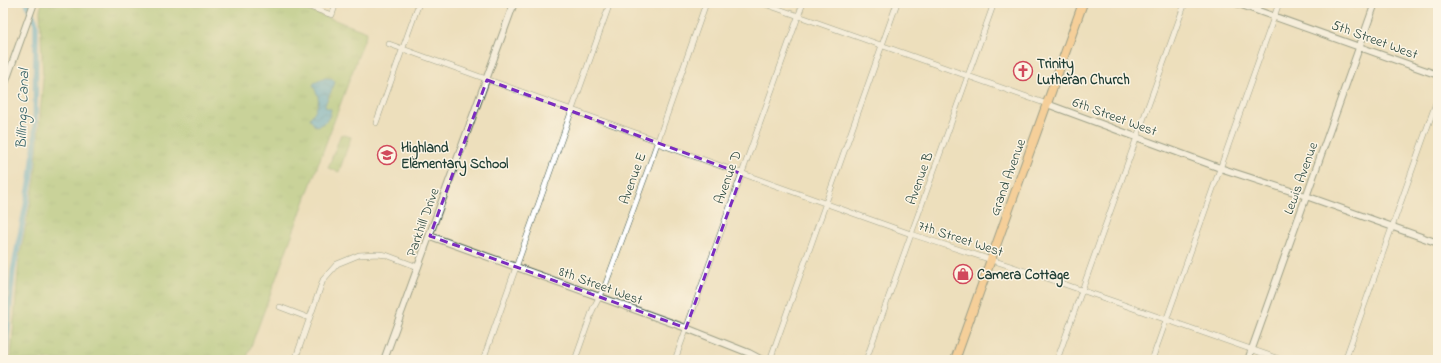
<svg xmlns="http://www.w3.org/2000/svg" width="1441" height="363" font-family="'Indie Flower',sans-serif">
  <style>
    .grass { fill: url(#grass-tufts); stroke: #5e8052 }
    .water { fill: url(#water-waves); stroke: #3a7483 }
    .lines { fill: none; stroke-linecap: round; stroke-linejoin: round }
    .canal { stroke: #56acd2; stroke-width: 5.5 }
    .minor-casing { stroke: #3e5548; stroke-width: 6 }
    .tertiary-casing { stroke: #3e5548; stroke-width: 8 }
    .primary-casing { stroke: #3e5548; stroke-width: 10 }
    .minor { stroke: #fff; stroke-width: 5 }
    .tertiary { stroke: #fff; stroke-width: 6 }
    .primary { stroke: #febc70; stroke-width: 8 }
    .marked { fill: none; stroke: #7b2cbf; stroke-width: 3; stroke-dasharray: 8 5; stroke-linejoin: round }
    .labels { text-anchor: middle; stroke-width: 3; stroke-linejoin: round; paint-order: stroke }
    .street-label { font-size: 14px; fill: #1f3d34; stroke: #fcf5e5 }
    .poi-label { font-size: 14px; font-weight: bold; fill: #1f3d34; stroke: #fcf5e5; text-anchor: start }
    .water-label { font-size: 15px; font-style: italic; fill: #305e63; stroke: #fcf5e5 }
  </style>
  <defs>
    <pattern id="grass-tufts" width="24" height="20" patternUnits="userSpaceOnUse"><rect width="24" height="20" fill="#9dc46f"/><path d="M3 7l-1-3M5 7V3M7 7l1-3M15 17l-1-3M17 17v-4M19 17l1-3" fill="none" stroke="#7fa05c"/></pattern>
    <pattern id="water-waves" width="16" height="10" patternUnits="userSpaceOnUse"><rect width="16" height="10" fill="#56acd2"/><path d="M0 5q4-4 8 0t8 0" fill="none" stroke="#478dab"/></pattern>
  </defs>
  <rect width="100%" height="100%" fill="#fcf5e5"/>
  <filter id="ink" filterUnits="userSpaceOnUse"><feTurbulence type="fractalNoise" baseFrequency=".025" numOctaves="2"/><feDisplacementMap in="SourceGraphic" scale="8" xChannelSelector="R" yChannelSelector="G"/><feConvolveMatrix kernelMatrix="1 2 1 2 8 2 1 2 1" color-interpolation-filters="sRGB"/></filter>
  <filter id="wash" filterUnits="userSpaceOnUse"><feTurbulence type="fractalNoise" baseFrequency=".012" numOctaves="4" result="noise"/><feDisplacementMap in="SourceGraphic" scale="16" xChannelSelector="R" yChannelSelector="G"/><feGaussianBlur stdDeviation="0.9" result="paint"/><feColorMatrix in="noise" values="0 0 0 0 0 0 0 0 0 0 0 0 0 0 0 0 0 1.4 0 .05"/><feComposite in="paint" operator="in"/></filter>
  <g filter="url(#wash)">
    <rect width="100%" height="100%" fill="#eddfbc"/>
    <!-- grass -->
    <path class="grass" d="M42,3H289L367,32L246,360H3V358H11L19,260L35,180L43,78L40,10Z
      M341,134L351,137L339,172L328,168Z"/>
    <!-- water -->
    <path class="water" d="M325,78C330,78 333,78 335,82C333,90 325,101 325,107L331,109C330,118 326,123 318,126L314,125L310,118C320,105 321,99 313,86L314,83Z"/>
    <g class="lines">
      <!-- canal -->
      <path class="canal" d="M5,360L13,271L31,179L35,141L36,23L27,3"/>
    </g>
  </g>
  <g filter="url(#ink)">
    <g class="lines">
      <!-- minor casing -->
      <g class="minor-casing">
        <path id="minor" d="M298,3L332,15L336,3
          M762,3L1047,104
          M389,44L658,141
          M376,123L419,3
          M657,143L911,234L1038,275L1282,360
          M280,307L309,318
          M295,360L323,280L337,264L359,255L378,254L386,255L418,267
          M483,360L610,3
          M575,360L593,309L605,286L648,169L706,3
          M675,360L803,3
          M770,360L897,3
          M866,360L994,3
          M1057,360L1185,3
          M1152,360L1279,3
          M1345,360L1438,97"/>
      </g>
      <!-- tertiary casing -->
      <g class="tertiary-casing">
        <path id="tertiary" d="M1236,3L1438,75
          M3,89L34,3
          M1047,104L1220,168L1306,196L1438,243
          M430,236L686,328L749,353L762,360
          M384,360L514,3
          M1248,360L1375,3"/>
      </g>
      <!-- primary casing -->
      <g class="primary-casing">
        <path id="primary" d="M955,360L1083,3"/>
      </g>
      <!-- minor -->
      <use href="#minor" class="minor"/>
      <!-- tertiary -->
      <use href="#tertiary" class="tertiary"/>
      <!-- primary -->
      <use href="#primary" class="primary"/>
    </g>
  </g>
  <!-- marked area -->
  <path d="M0 0H1441V363H0ZM487,80L742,174L686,328L430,236Z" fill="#eddfbc" fill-opacity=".55" fill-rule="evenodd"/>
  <path class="marked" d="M487,80L742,174L686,328L430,236Z"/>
  <!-- icons -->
  <defs>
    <g id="church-ring" transform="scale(1)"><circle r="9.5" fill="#fcf5e5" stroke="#d1495b" stroke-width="1.5"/><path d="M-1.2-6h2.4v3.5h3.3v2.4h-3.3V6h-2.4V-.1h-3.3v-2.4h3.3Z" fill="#d1495b"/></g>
    <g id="school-ring" transform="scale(1)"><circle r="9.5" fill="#fcf5e5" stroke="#d1495b" stroke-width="1.5"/><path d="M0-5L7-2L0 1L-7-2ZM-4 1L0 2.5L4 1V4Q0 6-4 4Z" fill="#d1495b"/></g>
    <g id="shop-ring" transform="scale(1)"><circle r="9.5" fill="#fcf5e5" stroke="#d1495b" stroke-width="1.5"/><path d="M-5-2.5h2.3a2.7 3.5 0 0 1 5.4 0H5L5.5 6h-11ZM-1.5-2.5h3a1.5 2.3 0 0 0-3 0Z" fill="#d1495b"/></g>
  </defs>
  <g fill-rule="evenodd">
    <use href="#church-ring" x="1023" y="71"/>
    <use href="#school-ring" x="387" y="155"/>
    <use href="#shop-ring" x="963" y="274"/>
  </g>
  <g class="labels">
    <!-- street labels -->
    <g class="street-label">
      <text transform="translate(1375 39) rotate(20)" y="5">5th Street West</text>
      <text transform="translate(1115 116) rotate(20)" y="5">6th Street West</text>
      <text transform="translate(727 177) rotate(-70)" y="5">Avenue D</text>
      <text transform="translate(1007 177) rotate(-70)" y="5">Grand Avenue</text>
      <text transform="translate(632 178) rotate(-70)" y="5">Avenue E</text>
      <text transform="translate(919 178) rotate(-70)" y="5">Avenue B</text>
      <text transform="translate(1300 178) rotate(-70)" y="5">Lewis Avenue</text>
      <text transform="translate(422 222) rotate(-70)" y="5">Parkhill Drive</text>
      <text transform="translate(961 238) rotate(18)" y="5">7th Street West</text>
      <text transform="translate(601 285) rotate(20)" y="5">8th Street West</text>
    </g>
    <!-- poi labels -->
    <g class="poi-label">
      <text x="1037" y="68">Trinity<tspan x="1037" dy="16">Lutheran Church</tspan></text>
      <text x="401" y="152">Highland<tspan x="401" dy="16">Elementary School</tspan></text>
      <text x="977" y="279">Camera Cottage</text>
    </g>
    <!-- water labels -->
    <g class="water-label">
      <text transform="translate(22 109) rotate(-88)" y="5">Billings Canal</text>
    </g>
  </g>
  <!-- margin -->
  <rect width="1441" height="363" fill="none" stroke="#fcf5e5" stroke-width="16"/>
</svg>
